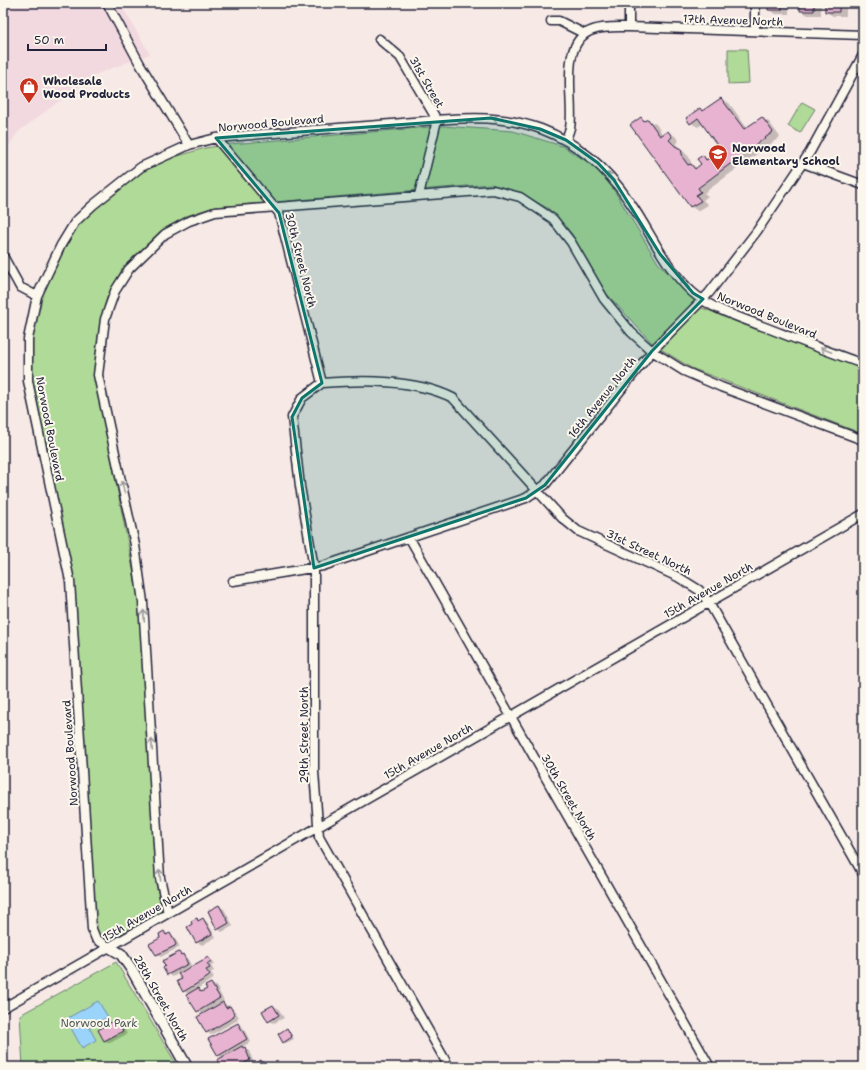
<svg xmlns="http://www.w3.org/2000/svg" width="866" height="1070" font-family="'Shantell Sans',sans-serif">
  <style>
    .built { fill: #f2d9df }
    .green { fill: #b0da98; stroke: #697e6a }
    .water { fill: #9bd4fb; stroke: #6b8dae }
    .shadow { fill: #0003 }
    .building { fill: #e7b3d0; stroke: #22223b }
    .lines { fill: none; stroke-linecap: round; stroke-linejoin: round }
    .minor-casing { stroke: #22223b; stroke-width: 11 }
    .tertiary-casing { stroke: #22223b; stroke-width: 13 }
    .minor { stroke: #fbf7ec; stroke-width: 8 }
    .tertiary { stroke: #fbf7ec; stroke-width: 10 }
    .oneway { stroke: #99979c }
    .marked { fill: #0f766e; fill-opacity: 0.2; stroke: #0f766e; stroke-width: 3; stroke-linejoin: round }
    .labels { text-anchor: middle; stroke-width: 4; stroke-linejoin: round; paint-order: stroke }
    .street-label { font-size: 11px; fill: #22223b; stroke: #fbf7ec }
    .poi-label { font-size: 11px; font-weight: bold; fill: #22223b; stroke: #fbf7ec; text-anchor: start }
    .park-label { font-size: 11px; fill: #4d5957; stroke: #fbf7ec }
  </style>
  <rect width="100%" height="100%" fill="#f7e9e6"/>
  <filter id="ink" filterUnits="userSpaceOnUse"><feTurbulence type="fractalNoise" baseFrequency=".025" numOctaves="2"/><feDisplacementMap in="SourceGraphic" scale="8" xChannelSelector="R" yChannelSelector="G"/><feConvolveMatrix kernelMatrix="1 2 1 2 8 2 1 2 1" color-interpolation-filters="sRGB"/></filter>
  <g filter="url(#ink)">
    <!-- built -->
    <path class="built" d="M3,3H120L150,54L94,75L18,132L3,155Z"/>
    <!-- green -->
    <path class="green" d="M728,49H747L749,83L728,84Z
      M802,102L815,109L800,133L788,126Z
      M442,126L513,131L562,146L594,166L612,187L658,263L702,308L863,367V434L691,368L653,344L605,292L571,233L549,209L518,192L491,184L214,207L189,215L162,230L124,266L107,297L100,323L94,370L140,605L156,884L162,911L110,940L96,939L70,581L28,381V339L37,296L75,222L141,167L205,148L231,144Z
      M116,962L178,1067H23L20,1015Z"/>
    <!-- water -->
    <path class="water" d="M98,1001L108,1017L89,1027L96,1040L82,1048L66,1019Z"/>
    <!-- shadow -->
    <path class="shadow" d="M769,3H789V14H776L769,10Z
      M801,3H821V15H808L801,11Z
      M826,3H846V16H833L826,12Z
      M721,99L729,103L747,128L762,118L769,122L780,137L704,193L708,196L703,200L708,205L698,211L690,206L641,119L656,124L663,135L668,132L675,136L679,141L676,144L689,157L692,165L697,168L703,164V156L709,160L715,156L719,146L703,124L698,127L691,123L700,109L704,111Z
      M219,906L224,909L233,926L222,932L218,929Z
      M197,919L200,921L203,919L207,922L216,937L202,945L197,942Z
      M164,932L174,937L180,947L161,957L156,954Z
      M179,953L187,958L192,967L208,958L213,961L215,964L211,966L214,971L210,973L214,978L197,989L203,992L208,989L211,984L216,986L224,1001L222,1002L234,1010L239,1017L237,1018L238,1020L211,1035L207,1032L203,1014L198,1011L190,994L183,991V979L179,973L173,977L168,974Z
      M273,1006L278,1008L284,1018L274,1023L269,1021Z
      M116,1021L121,1023L127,1034L110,1043L105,1041L99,1030Z
      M238,1024L242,1026L251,1042L242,1047L249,1051L254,1063L247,1067H222L224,1058L218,1055Z
      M287,1030L294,1039L286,1043L284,1042Z
      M261,1061L268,1067H252Z"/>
    <!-- building -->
    <path class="building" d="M768,3H782V10H768Z
      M800,3H814V11H800Z
      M825,3H839V12H825Z
      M721,98L744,129L762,117L773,132L698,188L701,192L696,195L701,201L690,207L630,125L641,117L644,121L648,119L660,136L668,131L672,137L669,140L675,146L681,149L683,158L688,165L691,164L695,169L701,164L697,159L703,155L706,160L714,156L710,151L717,145L698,118L690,124L686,118L700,108L702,111Z
      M219,905L229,923L217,930L208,911Z
      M197,918L198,921L203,918L212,934L196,943L187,927L192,924L191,921Z
      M164,931L166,935L170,933L176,944L175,946L156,955L149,944L160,938L159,934Z
      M179,952L181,955L183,954L188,964L167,975L163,968L165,966L162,961Z
      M208,957L211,961L207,964L210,968L206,970L210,975L208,977L183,992L177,981L182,979L178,974Z
      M211,983L220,998L197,1012L186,995L198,988L201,992L207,989L205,986Z
      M223,1002L226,1008L230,1006L235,1015L233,1016L234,1017L206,1033L197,1017Z
      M273,1005L279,1015L268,1022L262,1011Z
      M116,1019L123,1031L104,1041L98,1030Z
      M238,1023L247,1039L218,1056L208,1039Z
      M287,1028L292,1037L283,1043L278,1034Z
      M242,1046L243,1048L245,1047L250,1060L238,1067H221L217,1060Z
      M261,1060L265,1067H249Z"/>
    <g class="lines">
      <!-- minor casing -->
      <g class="minor-casing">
        <path id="minor" d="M107,3L140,64L189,145
          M629,3V27
          M755,3V31
          M551,21H559L585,34
          M379,39L400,57L437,120L419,195
          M216,138L279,213L322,383
          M566,140C567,136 569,132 570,128C575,101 557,42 593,30C604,26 617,27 629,27L863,35
          M803,163L863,185
          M3,256L20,287L37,296
          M322,383C363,380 415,379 453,398L562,518L578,531L678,577L699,590L709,603L863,874
          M322,383L302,398L292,417L300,486L314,568V772L319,837L449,1067
          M409,537L710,1067
          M233,581L323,566L526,498L545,485L652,351L709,293L757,231L810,152L863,55
          M168,913L160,878L143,602L135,545L98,375L105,319L115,291L129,269L165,234L189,221L215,212L493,190L520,197L553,219L571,242L604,299L631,332L652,351L684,371L721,387L863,440
          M109,947L96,939L92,929L70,581L28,381V339L37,296L61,245L75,222L93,205L141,167L189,145L216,138C271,133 325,129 379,125C433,121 490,110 541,129C578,143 607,168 629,201C651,232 663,265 692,292C711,309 739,317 762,326C796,339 829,352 863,364
          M3,1008L863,514"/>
      </g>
      <!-- tertiary casing -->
      <g class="tertiary-casing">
        <path id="tertiary" d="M109,947L121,954L132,970L187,1067"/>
      </g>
      <!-- minor -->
      <use href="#minor" class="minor"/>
      <!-- tertiary -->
      <use href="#tertiary" class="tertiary"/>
    </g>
    <!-- one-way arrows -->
    <defs><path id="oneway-shaft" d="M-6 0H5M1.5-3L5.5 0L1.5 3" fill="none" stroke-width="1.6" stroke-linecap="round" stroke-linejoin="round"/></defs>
    <g class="oneway">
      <use href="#oneway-shaft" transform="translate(498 119) rotate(-173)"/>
      <use href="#oneway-shaft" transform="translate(611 177) rotate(-132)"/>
      <use href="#oneway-shaft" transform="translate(685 283) rotate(-131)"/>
      <use href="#oneway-shaft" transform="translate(826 350) rotate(-159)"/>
      <use href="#oneway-shaft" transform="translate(123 487) rotate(-102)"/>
      <use href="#oneway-shaft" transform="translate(144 616) rotate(-93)"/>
      <use href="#oneway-shaft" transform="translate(152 745) rotate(-93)"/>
      <use href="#oneway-shaft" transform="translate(160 875) rotate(-96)"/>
    </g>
  </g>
  <!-- marked area -->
  <path class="marked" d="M491,118L540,129L566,140L598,163L614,180L660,254L693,293L703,299L652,351L545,485L526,498L314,568L292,417L302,398L322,383L279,213L216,138Z"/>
  <!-- icons -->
  <defs>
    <g id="shop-pin" transform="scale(1)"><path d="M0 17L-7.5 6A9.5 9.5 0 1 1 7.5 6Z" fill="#c8321e" stroke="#fbf7ec"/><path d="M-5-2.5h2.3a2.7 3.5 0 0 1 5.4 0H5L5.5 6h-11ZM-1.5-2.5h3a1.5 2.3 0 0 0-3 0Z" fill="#fff"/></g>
    <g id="school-pin" transform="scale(1)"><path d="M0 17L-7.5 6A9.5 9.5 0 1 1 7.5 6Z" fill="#c8321e" stroke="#fbf7ec"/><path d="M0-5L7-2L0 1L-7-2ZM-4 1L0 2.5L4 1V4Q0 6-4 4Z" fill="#fff"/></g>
  </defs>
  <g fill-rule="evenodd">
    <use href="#shop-pin" x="29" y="87"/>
    <use href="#school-pin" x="718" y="154"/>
  </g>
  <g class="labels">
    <!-- street labels -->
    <g class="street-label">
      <text transform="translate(733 20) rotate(2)" y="4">17th Avenue North</text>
      <text transform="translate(427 82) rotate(60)" y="4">31st Street</text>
      <text transform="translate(271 123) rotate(-5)" y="4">Norwood Boulevard</text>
      <text transform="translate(301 260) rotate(76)" y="4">30th Street North</text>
      <text transform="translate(767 315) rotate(22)" y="4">Norwood Boulevard</text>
      <text transform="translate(602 397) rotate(-51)" y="4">16th Avenue North</text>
      <text transform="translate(50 429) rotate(79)" y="4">Norwood Boulevard</text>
      <text transform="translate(649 552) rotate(25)" y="4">31st Street North</text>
      <text transform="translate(708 590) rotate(-30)" y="4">15th Avenue North</text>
      <text transform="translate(304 735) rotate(-90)" y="4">29th Street North</text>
      <text transform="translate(428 751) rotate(-30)" y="4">15th Avenue North</text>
      <text transform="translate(70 753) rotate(-94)" y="4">Norwood Boulevard</text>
      <text transform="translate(569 797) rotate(60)" y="4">30th Street North</text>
      <text transform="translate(147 913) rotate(-30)" y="4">15th Avenue North</text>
      <text transform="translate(161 998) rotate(60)" y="4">28th Street North</text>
    </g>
    <!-- poi labels -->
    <g class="poi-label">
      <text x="43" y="85">Wholesale<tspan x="43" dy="13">Wood Products</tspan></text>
      <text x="732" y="152">Norwood<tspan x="732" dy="13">Elementary School</tspan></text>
    </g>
    <!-- park labels -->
    <g class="park-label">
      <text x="99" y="1027">Norwood Park</text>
    </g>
  </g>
  <!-- margin -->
  <rect width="866" height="1070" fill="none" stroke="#fbf7ec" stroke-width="16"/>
  <rect x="8" y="8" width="850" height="1054" fill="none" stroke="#22223b" stroke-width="1.5" filter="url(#ink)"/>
  <!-- scale -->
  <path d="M28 44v6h78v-6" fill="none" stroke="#22223b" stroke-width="2"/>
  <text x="34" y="44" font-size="12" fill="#22223b" stroke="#fbf7ec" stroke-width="3" paint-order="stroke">50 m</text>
</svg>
